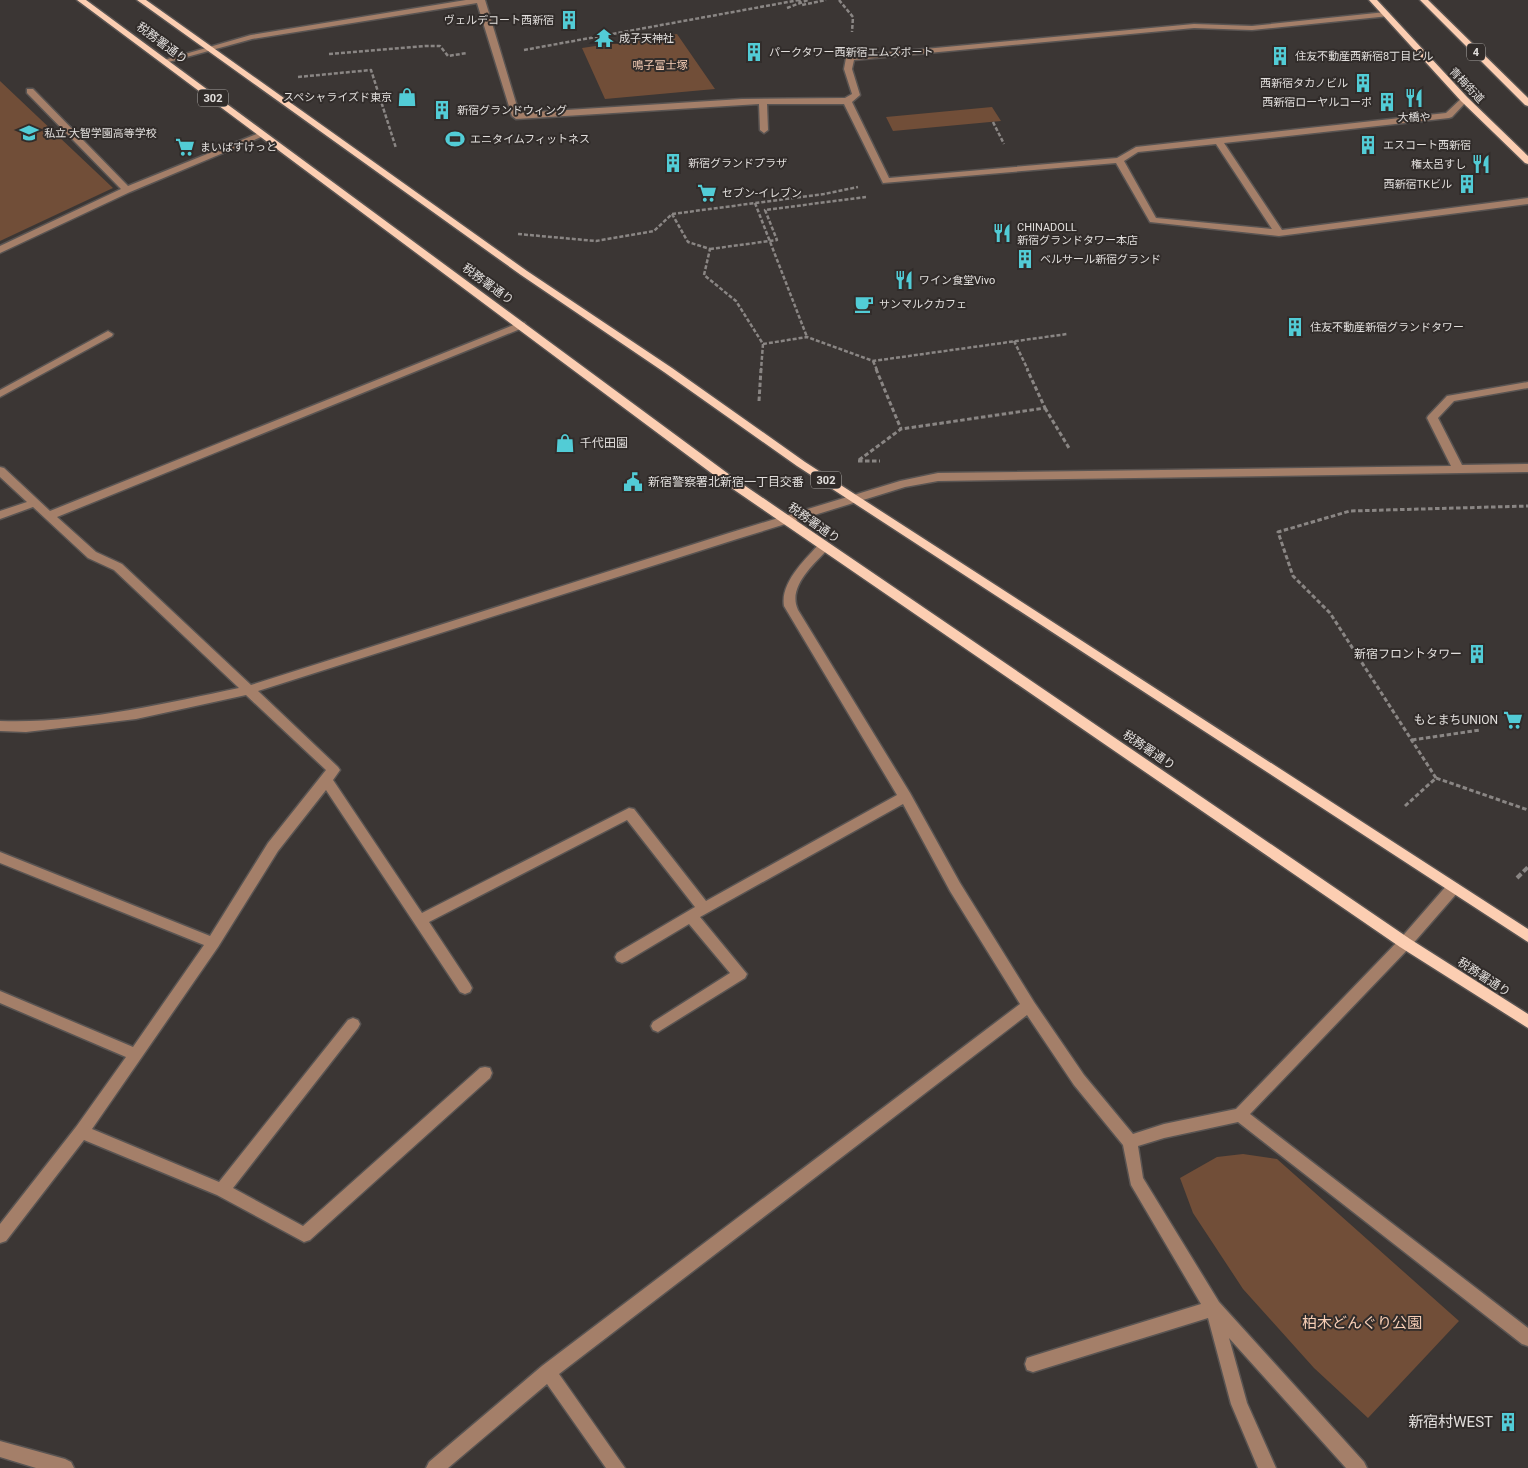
<svg xmlns="http://www.w3.org/2000/svg" width="1528" height="1468" font-family="Roboto,'Noto Sans JP',sans-serif">
  <style>
    .green { fill: #714e38 }
    .lines { fill: none; stroke-linecap: round; stroke-linejoin: round }
    .minor-casing { stroke: #595452; stroke-width: 3 }
    .major-casing { stroke: #595452; stroke-width: 3 }
    .path-far2 { stroke: #8a8684; stroke-width: 2.5; stroke-dasharray: 4 2; stroke-linecap: butt }
    .path-far1 { stroke: #8a8684; stroke-width: 3; stroke-dasharray: 4.5 2.5; stroke-linecap: butt }
    .path { stroke: #8a8684; stroke-width: 4; stroke-dasharray: 6 3; stroke-linecap: butt }
    .minor { fill: #a47f69; fill-rule: evenodd }
    .major { fill: #fcceb2; fill-rule: evenodd }
    .labels { text-anchor: middle; stroke-width: 4; stroke-linejoin: round; paint-order: stroke }
    .far-poi-label { font-size: 11px; fill: #e1dedc; stroke: #312c2a; text-anchor: start }
    .shield { fill: #312c2a; stroke: #aca9a7; stroke-width: 1 }
    .shield-label { font-size: 11px; font-weight: bold; fill: #e1dedc }
    .far-park-label { font-size: 11px; fill: #f7ceb6; stroke: #312c2a }
    .far-street-label { font-size: 11px; fill: #e1dedc; stroke: #312c2a }
    .street-label { font-size: 12px; fill: #e1dedc; stroke: #312c2a }
    .poi-label { font-size: 12px; fill: #e1dedc; stroke: #312c2a; text-anchor: start }
    .near-park-label { font-size: 15px; fill: #f7ceb6; stroke: #312c2a }
    .near-poi-label { font-size: 15px; fill: #e1dedc; stroke: #312c2a; text-anchor: end }
  </style>
  <rect width="100%" height="100%" fill="#3b3634"/>
  <!-- green -->
  <path class="green" d="M677,34L715,89L605,99L582,48Z
    M0,81L113,188L0,241Z
    M992,107L1001,121L893,131L886,117Z
    M1243,1154L1277,1159L1459,1321L1368,1418L1314,1368L1243,1289L1193,1213L1180,1178L1217,1157Z"/>
  <g class="lines">
    <!-- minor casing -->
    <g class="minor-casing">
      <path id="minor" d="M466,0H485L519,113L742,99L845,98L852,94L844,69L846,58L850,56L1194,24L1252,26L1386,12L1390,14L1389,16L1252,30L1194,28L854,60L852,69L860,95L852,102L889,178L1117,158L1136,147L1446,113L1464,96L1467,97V101L1452,117L1449,118L1224,143L1282,230L1528,198V204L1279,236L1150,222L1116,163L883,183L844,104H767L768,130L764,133L760,130L759,104L516,119L512,116L477,3L252,39L165,63L161,61L251,35ZM1216,144L1272,229L1156,218L1124,161L1138,152Z
        M27,89H33L128,186L259,133L266,135L130,192L0,253V246L121,189L27,93Z
        M521,322L525,323V327L57,517L96,552L122,564L251,685L729,533L900,481L938,473L1451,466L1427,418L1428,416L1447,396L1528,382V388L1454,401L1438,418L1462,465L1528,464V472L938,481L905,487L737,539L258,691L338,767L340,770L333,780L422,913L629,808L634,809L706,901L897,795L784,606C780,582 806,559 820,543H828L830,546L828,549C814,564 787,587 798,610L910,793L960,883L1034,1002L1084,1075L1133,1134L1164,1124L1236,1109L1400,939L1448,884L1453,883L1458,884L1460,888L1458,892L1410,947L1250,1114L1528,1328V1346L1522,1344L1238,1122L1164,1138L1138,1146L1143,1178L1219,1302L1364,1462L1367,1468H1346L1229,1338L1247,1403L1276,1468H1258L1231,1404L1208,1318L1033,1372L1027,1370L1025,1364L1027,1358L1033,1356L1201,1304L1131,1185L1123,1145L1074,1085L1027,1015L559,1374L625,1468H606L547,1384L448,1468H426L429,1462L542,1366L1020,1004L950,891L903,804L700,917L747,974L745,978L658,1032L653,1030L651,1026L653,1022L730,973L689,924L627,961L622,963L617,961L615,957L617,953L695,907L627,820L429,922L470,984L472,988L470,992L465,994L460,992L326,790L278,851L218,947L92,1129L219,1182L348,1020L353,1018L358,1020L360,1024L358,1028L233,1188L303,1226L480,1068L485,1067L490,1068L492,1073L490,1078L310,1240L304,1242L217,1195L84,1140L6,1241L0,1243V1224L76,1127L126,1057L0,1003V991L133,1047L204,945L0,863V852L210,936L268,843L326,770L246,695L136,719L26,732L0,731V721C78,724 163,704 239,688L114,570L88,558L33,507L0,519V511L27,502L0,477V467L4,468L50,511Z
        M108,331L113,334L112,336L0,397V390Z
        M0,1441L65,1459L71,1462L74,1468H36L0,1457Z"/>
    </g>
    <!-- major casing -->
    <g class="major-casing">
      <path id="major" d="M77,0H86L738,481L1410,939L1528,1014V1028L1400,947L730,487Z
        M137,0H146L527,271L672,368L805,462L1528,929V942L797,466L664,372L521,275Z
        M1369,0H1377L1467,97L1528,156V164L1525,163L1461,101Z
        M1420,0H1428L1528,98V106L1525,105Z"/>
    </g>
    <!-- path-far2 -->
    <path class="path-far2" d="M799,0L802,5L826,0
      M839,0L853,17L852,32
      M787,8L808,0
      M524,50L799,0
      M329,54L426,46H440L448,56L467,53
      M298,77L371,70L396,148
      M993,122L1004,144
      M755,203L807,337
      M672,214L688,242L710,249L704,275L736,301L763,344L761,370
      M518,234L596,241L654,231L672,214L824,194L858,187
      M710,249L777,240L765,210L866,197
      M1014,341L1028,370
      M763,344L807,337L873,361L1067,334
      M873,361L877,370"/>
    <!-- path-far1 -->
    <path class="path-far1" d="M876,369L901,429
      M759,401L761,369
      M1045,408L1069,448
      M859,460L901,429L1045,408L1027,369
      M858,461H880
      M1412,740L1480,730
      M1436,778L1330,613L1293,576L1278,532L1350,511L1528,506
      M1405,806L1436,778L1528,810"/>
    <!-- path -->
    <path class="path" d="M1517,878L1528,867"/>
    <!-- minor -->
    <use href="#minor" class="minor"/>
    <!-- major -->
    <use href="#major" class="major"/>
  </g>
  <!-- icons -->
  <defs>
    <g id="building-bare" transform="scale(1.5)"><path d="M-4-6H4V6H1V3H-1V6H-4ZM-2.5-4.3h1.7v1.8h-1.7ZM.8-4.3h1.7v1.8H.8ZM-2.5-1h1.7V.8h-1.7ZM.8-1h1.7V.8H.8Z" fill="#52ccd6" stroke="#312c2a" stroke-width="2.5" paint-order="stroke"/></g>
    <g id="temple-bare" transform="scale(1.5)"><path d="M0-6L5-2H3V0L6.5 2.5H4V6H1.5V3h-3V6H-4V2.5H-6.5L-3 0V-2H-5Z" fill="#52ccd6" stroke="#312c2a" stroke-width="2.5" paint-order="stroke"/></g>
    <g id="shop-bare" transform="scale(1.5)"><path d="M-5-2.5h2.3a2.7 3.5 0 0 1 5.4 0H5L5.5 6h-11ZM-1.5-2.5h3a1.5 2.3 0 0 0-3 0Z" fill="#52ccd6" stroke="#312c2a" stroke-width="2.5" paint-order="stroke"/></g>
    <g id="restaurant-bare" transform="scale(1.5)"><path d="M-5-6h1v4h1v-4h1v4h1v-4h1v5L-1.5 .5V6h-2V.5L-5-1ZM5-6V6H3V1.5H1.5Q1.5-4 5-6Z" fill="#52ccd6" stroke="#312c2a" stroke-width="2.5" paint-order="stroke"/></g>
    <g id="school-bare" transform="scale(1.5)"><path d="M0-5L7-2L0 1L-7-2ZM-4 1L0 2.5L4 1V4Q0 6-4 4Z" fill="#52ccd6" stroke="#312c2a" stroke-width="2.5" paint-order="stroke"/></g>
    <g id="stadium-bare" transform="scale(1.5)"><path d="M0-5a6.5 5 0 1 0 0 10a6.5 5 0 1 0 0-10ZM-3.5-1.8h7v3.6h-7Z" fill="#52ccd6" stroke="#312c2a" stroke-width="2.5" paint-order="stroke"/></g>
    <g id="supermarket-bare" transform="scale(1.5)"><path d="M-6-5.5h2.5l.6 2H6L4.5 2H-2.5L-4.4-4H-6ZM-1.5 3.2a1.3 1.3 0 1 0 .1 0ZM3 3.2a1.3 1.3 0 1 0 .1 0Z" fill="#52ccd6" stroke="#312c2a" stroke-width="2.5" paint-order="stroke"/></g>
    <g id="cafe-bare" transform="scale(1.5)"><path d="M-5.5-4.5H6V0H3Q3 3.5 0 3.5H-2.5Q-5.5 3.5-5.5 0ZM3-3.2v2h1.7v-2ZM-6 4.5H4V6H-6Z" fill="#52ccd6" stroke="#312c2a" stroke-width="2.5" paint-order="stroke"/></g>
    <g id="civic-bare" transform="scale(1.5)"><path d="M-.6-6.5H3V-4.5H.6V-3L4-1V1h2V6H-6V1h2V-1L-.6-3ZM-1.2 2.5V6h2.4V2.5Z" fill="#52ccd6" stroke="#312c2a" stroke-width="2.5" paint-order="stroke"/></g>
  </defs>
  <g fill-rule="evenodd">
    <use href="#building-bare" x="569" y="20"/>
    <use href="#temple-bare" x="604" y="38"/>
    <use href="#building-bare" x="754" y="52"/>
    <use href="#building-bare" x="1280" y="56"/>
    <use href="#building-bare" x="1363" y="83"/>
    <use href="#shop-bare" x="407" y="97"/>
    <use href="#restaurant-bare" x="1414" y="98"/>
    <use href="#building-bare" x="1387" y="102"/>
    <use href="#building-bare" x="442" y="110"/>
    <use href="#school-bare" x="29" y="133"/>
    <use href="#stadium-bare" x="455" y="139"/>
    <use href="#building-bare" x="1368" y="145"/>
    <use href="#supermarket-bare" x="185" y="147"/>
    <use href="#building-bare" x="673" y="163"/>
    <use href="#restaurant-bare" x="1481" y="164"/>
    <use href="#building-bare" x="1467" y="184"/>
    <use href="#supermarket-bare" x="707" y="193"/>
    <use href="#restaurant-bare" x="1002" y="233"/>
    <use href="#building-bare" x="1025" y="259"/>
    <use href="#restaurant-bare" x="904" y="280"/>
    <use href="#cafe-bare" x="864" y="304"/>
    <use href="#building-bare" x="1295" y="327"/>
    <use href="#shop-bare" x="565" y="443"/>
    <use href="#civic-bare" x="633" y="482"/>
    <use href="#building-bare" x="1477" y="654"/>
    <use href="#supermarket-bare" x="1513" y="720"/>
    <use href="#building-bare" x="1508" y="1422"/>
  </g>
  <g class="labels">
    <!-- far-poi labels -->
    <g class="far-poi-label">
      <text x="554" y="24" text-anchor="end">ヴェルデコート西新宿</text>
      <text x="619" y="42">成子天神社</text>
      <text x="769" y="56">パークタワー西新宿エムズポート</text>
      <text x="1295" y="60">住友不動産西新宿8丁目ビル</text>
      <text x="1348" y="87" text-anchor="end">西新宿タカノビル</text>
      <text x="392" y="101" text-anchor="end">スペシャライズド東京</text>
      <text x="1372" y="106" text-anchor="end">西新宿ローヤルコーポ</text>
      <text x="457" y="114">新宿グランドウィング</text>
      <text x="1414" y="121" text-anchor="middle">大橋や</text>
      <text x="44" y="137">私立 大智学園高等学校</text>
      <text x="470" y="143">エニタイムフィットネス</text>
      <text x="1383" y="149">エスコート西新宿</text>
      <text x="200" y="151">まいばすけっと</text>
      <text x="688" y="167">新宿グランドプラザ</text>
      <text x="1466" y="168" text-anchor="end">権太呂すし</text>
      <text x="1452" y="188" text-anchor="end">西新宿TKビル</text>
      <text x="722" y="197">セブン-イレブン</text>
      <text x="1017" y="231">CHINADOLL<tspan x="1017" dy="13">新宿グランドタワー本店</tspan></text>
      <text x="1040" y="263">ベルサール新宿グランド</text>
      <text x="919" y="284">ワイン食堂Vivo</text>
      <text x="879" y="308">サンマルクカフェ</text>
      <text x="1310" y="331">住友不動産新宿グランドタワー</text>
    </g>
    <!-- shield labels -->
    <g class="shield">
      <rect x="1467" y="43.5" width="18" height="17" rx="4"/>
      <rect x="198" y="89.5" width="30" height="17" rx="4"/>
      <rect x="811" y="471.5" width="30" height="17" rx="4"/>
    </g>
    <g class="shield-label">
      <text x="1476" y="56">4</text>
      <text x="213" y="102">302</text>
      <text x="826" y="484">302</text>
    </g>
    <!-- far-park labels -->
    <g class="far-park-label">
      <text x="660" y="69">鳴子富士塚</text>
    </g>
    <!-- far-street labels -->
    <g class="far-street-label">
      <text transform="translate(1467 85) rotate(46)" y="4">青梅街道</text>
    </g>
    <!-- street labels -->
    <g class="street-label">
      <text transform="translate(162 43) rotate(37)" y="4">税務署通り</text>
      <text transform="translate(488 284) rotate(36)" y="4">税務署通り</text>
      <text transform="translate(814 523) rotate(35)" y="4">税務署通り</text>
      <text transform="translate(1149 750) rotate(34)" y="4">税務署通り</text>
      <text transform="translate(1484 977) rotate(33)" y="4">税務署通り</text>
    </g>
    <!-- poi labels -->
    <g class="poi-label">
      <text x="580" y="447">千代田園</text>
      <text x="648" y="486">新宿警察署北新宿一丁目交番</text>
      <text x="1462" y="658" text-anchor="end">新宿フロントタワー</text>
      <text x="1498" y="724" text-anchor="end">もとまちUNION</text>
    </g>
    <!-- near-park labels -->
    <g class="near-park-label">
      <text x="1362" y="1328">柏木どんぐり公園</text>
    </g>
    <!-- near-poi labels -->
    <g class="near-poi-label">
      <text x="1493" y="1427">新宿村WEST</text>
    </g>
  </g>
</svg>
